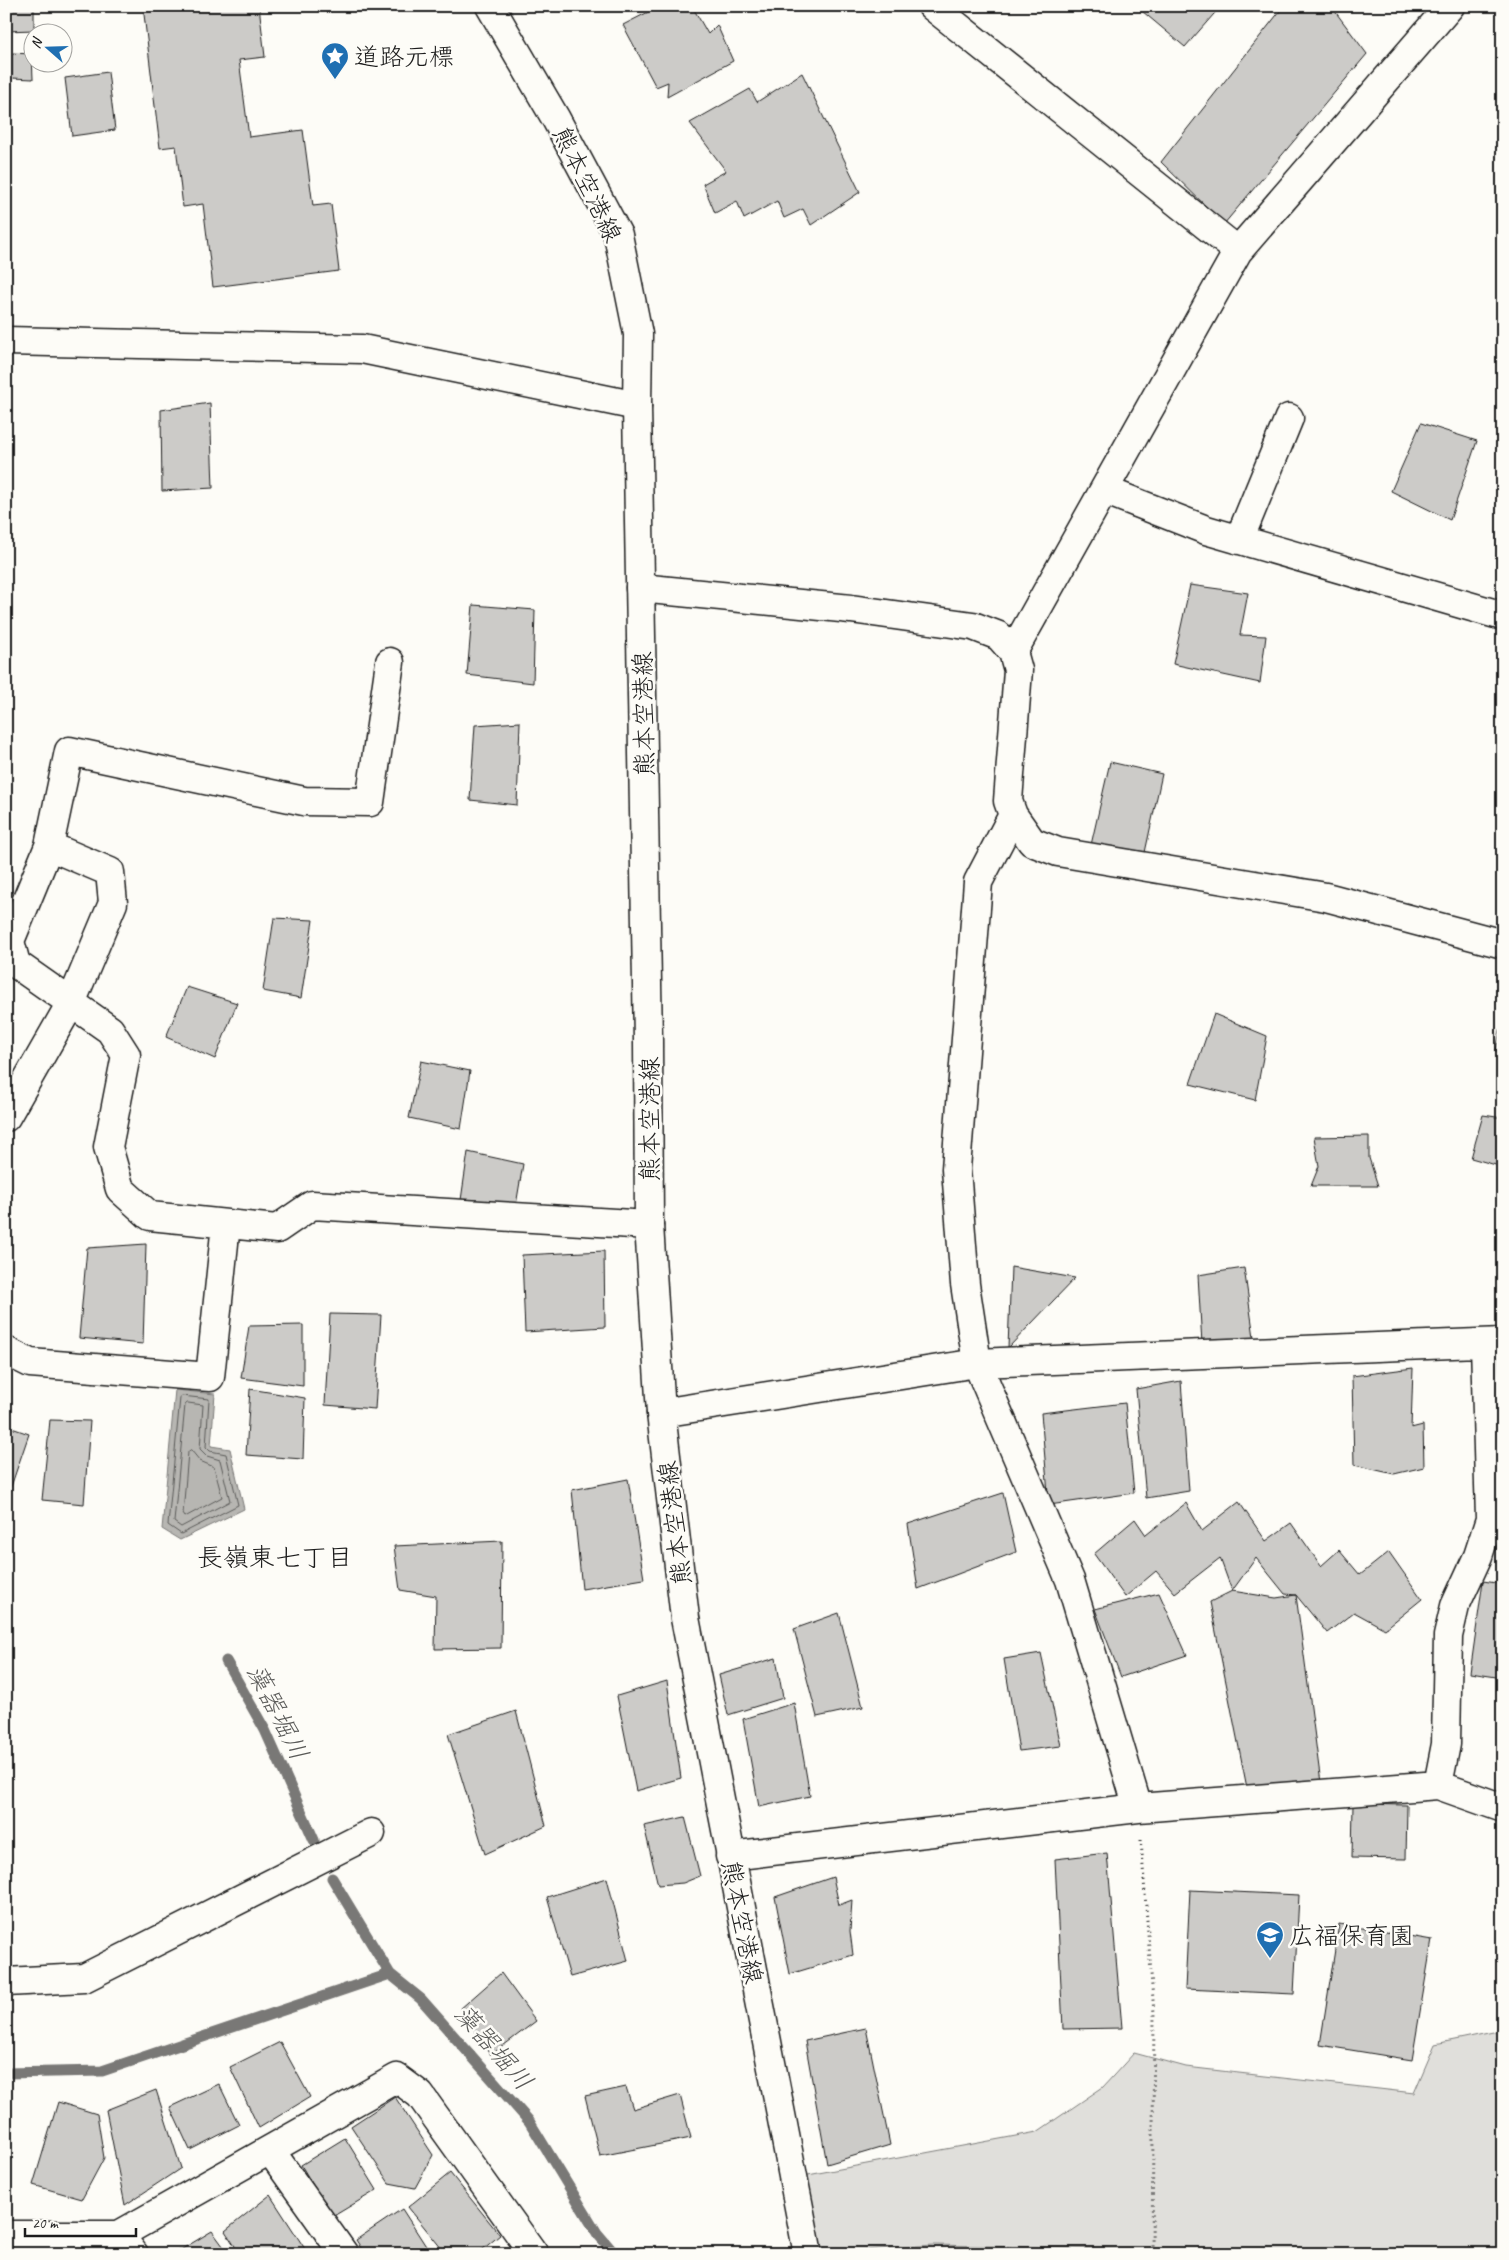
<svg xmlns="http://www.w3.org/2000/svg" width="1509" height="2260" font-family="Caveat,'Klee One',sans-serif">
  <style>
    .green { fill: #e0dfdb; stroke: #7e7e7c }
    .water { fill: #b7b6b2; stroke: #797876 }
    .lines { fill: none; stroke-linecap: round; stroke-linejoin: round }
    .shore { stroke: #5a5a58; stroke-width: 1 }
    .stream { stroke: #797876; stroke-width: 11 }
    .building { fill: #cccbc8; stroke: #1c1c1c }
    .minor-casing { stroke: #1c1c1c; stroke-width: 31 }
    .major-casing { stroke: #1c1c1c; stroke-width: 31 }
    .path { stroke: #1c1c1c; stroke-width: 3; stroke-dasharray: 1 4; stroke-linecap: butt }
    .minor { stroke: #fdfcf7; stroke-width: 28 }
    .major { stroke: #fdfcf7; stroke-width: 28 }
    .labels { text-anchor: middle; stroke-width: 5; stroke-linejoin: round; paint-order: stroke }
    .poi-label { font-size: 25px; fill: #1c1c1c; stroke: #fdfcf7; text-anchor: start }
    .street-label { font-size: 25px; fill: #1c1c1c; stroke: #fdfcf7 }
    .neighbourhood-label { font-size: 26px; fill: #1c1c1c; stroke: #fdfcf7 }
    .water-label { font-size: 26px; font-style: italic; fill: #5a5a58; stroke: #fdfcf7 }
  </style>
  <rect width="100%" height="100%" fill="#fdfcf7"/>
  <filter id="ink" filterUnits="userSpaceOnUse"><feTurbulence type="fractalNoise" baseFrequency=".02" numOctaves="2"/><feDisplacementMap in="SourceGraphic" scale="10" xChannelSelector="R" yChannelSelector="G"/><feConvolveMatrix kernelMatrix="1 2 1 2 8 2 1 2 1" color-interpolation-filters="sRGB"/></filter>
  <g filter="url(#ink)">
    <!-- green -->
    <path class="green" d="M1503,2030V2254H1233L1250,2252L934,2245L808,2254L792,2178L1037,2132L1103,2087L1134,2053L1186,2067L1414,2093L1435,2044Z"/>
    <!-- water -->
    <path class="water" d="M175,1390L215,1394L211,1446L230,1449L244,1509L180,1540L162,1529Z"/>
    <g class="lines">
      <!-- shore -->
      <path class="shore" d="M182,1396L209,1399L206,1447L210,1451L226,1454L238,1505L181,1534L168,1525L180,1398Z
        M188,1403L203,1405L200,1449L207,1456L220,1460L230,1501L181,1527L174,1522L185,1405Z
        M191,1450L200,1461L214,1467L222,1497L185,1517L183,1514L188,1452Z"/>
      <!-- stream -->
      <path class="stream" d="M226,1661L265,1730L314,1840
        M332,1878L390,1974L421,1999L529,2121L597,2233L615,2254
        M6,2073L102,2071L390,1974"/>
    </g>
    <!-- building -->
    <path class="building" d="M6,6H34V30L6,31Z
      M143,6H259L265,57L239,60L249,137L303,130L313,206L331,204L339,271L213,287L203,204L183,207L176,146L160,148Z
      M660,6H692L708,34L717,25L733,61L667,97L668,82L656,87L623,25Z
      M1136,6H1221L1185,47Z
      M1284,6H1331L1367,54L1224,224L1161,162Z
      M12,53L32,54L33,79L12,78Z
      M108,72L115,130L72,136L65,78Z
      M802,73L860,192L811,225L803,209L784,218L777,201L744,219L737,201L715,213L703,184L726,171L690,123L750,89L757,102Z
      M210,403L213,488L162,491L161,410Z
      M1421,423L1477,441L1450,520L1391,491Z
      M1190,585L1248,593L1240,635L1266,636L1260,683L1173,664Z
      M473,605L535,610L533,683L467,675Z
      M520,722L517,805L470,800L475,725Z
      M1110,762L1162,774L1144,857L1091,845Z
      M274,918L313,920L301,998L263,991Z
      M187,987L237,1003L215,1059L166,1037Z
      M1214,1014L1267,1036L1255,1100L1190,1084Z
      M1503,1014V1052L1496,1051Z
      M421,1061L470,1071L461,1129L409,1118Z
      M1483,1115L1503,1118V1167L1471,1158Z
      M1369,1136V1158L1378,1186H1311L1319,1166L1314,1137Z
      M468,1152L523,1164L514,1217L461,1200Z
      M146,1244L143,1344L79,1338L87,1248Z
      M604,1251L605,1327L525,1332L522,1255Z
      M1011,1267L1075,1278L1008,1348Z
      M1244,1268L1255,1344H1202L1198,1275Z
      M330,1314L381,1315L375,1409L325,1405Z
      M303,1325V1386L241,1378L249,1326Z
      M1413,1368L1411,1428L1423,1425L1424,1467L1394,1474L1354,1465L1352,1376Z
      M1181,1381L1189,1491L1146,1498L1136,1389Z
      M250,1389L305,1398L303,1459L246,1455Z
      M1125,1403L1134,1493L1049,1505L1041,1413Z
      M50,1420L90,1421L84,1504L42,1500Z
      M6,1426L29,1434L6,1501Z
      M628,1479L644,1579L582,1589L572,1490Z
      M1003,1493L1016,1552L918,1589L908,1524Z
      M1239,1502L1266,1541L1291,1523L1321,1566L1339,1550L1360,1575L1389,1552L1422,1599L1385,1629L1354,1612L1327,1633L1296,1595L1285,1594L1256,1558L1232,1591L1220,1558L1175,1593L1156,1571L1125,1597L1094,1554L1135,1519L1146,1535L1186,1503L1202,1531Z
      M502,1541L501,1648L435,1649L436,1596L400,1590L394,1546Z
      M1483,1581L1503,1584V1678L1470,1673Z
      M1232,1591L1276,1598L1296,1595L1321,1783L1247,1788L1210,1602Z
      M1159,1593L1187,1655L1121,1677L1095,1609Z
      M839,1613L863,1707L817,1717L794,1629Z
      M1041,1653L1061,1746L1019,1751L1004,1659Z
      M776,1658L783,1698L728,1715L719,1675Z
      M667,1681L681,1778L636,1791L617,1696Z
      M794,1703L810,1796L759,1807L743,1719Z
      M516,1711L546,1826L485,1854L448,1734Z
      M1353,1804L1407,1805L1406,1859L1352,1858Z
      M685,1817L700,1876L683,1883L658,1885L644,1826Z
      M1107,1853L1122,2028L1063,2029L1055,1859Z
      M833,1877L839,1905L852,1900L850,1931L853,1955L790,1974L775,1897Z
      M607,1878L628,1961L570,1977L547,1897Z
      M1190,1890L1299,1895L1294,1994L1185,1989Z
      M1339,1924L1432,1940L1412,2060L1320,2045Z
      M501,1973L536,2021L491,2055L460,2009Z
      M866,2028L890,2145L827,2164L805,2041Z
      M280,2042L310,2097L259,2128L230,2067Z
      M219,2084L239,2125L190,2150L170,2107Z
      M626,2087L633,2109L680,2095L691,2138L600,2156L585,2096Z
      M156,2090L181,2168L125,2205L106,2110Z
      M395,2097L433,2155L415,2188L389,2183L351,2126Z
      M58,2102L97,2114L104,2158L82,2199L33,2185Z
      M345,2138L377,2190L332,2217L301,2165Z
      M450,2173L500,2235L477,2254H446L408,2207Z
      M270,2195L307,2252L303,2254H240L225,2231Z
      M402,2209L431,2254H365L356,2240Z
      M212,2231L229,2254H174Z
      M89,2249L97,2254H82Z"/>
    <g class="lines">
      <!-- minor casing -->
      <g class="minor-casing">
        <path id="minor" d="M932,6L1238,251
          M6,341L362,349L637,406
          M1104,490L1206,530L1503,616
          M1239,540L1289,418
          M640,588L851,609L973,626L999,636L1013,652L1018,670L1008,801L1013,815L1032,842L1058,852L1326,897L1503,944
          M1013,652L1238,251L1450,6
          M390,662L370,802L304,801L69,751L49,846L10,941L16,964L110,1030L126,1055L108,1147L120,1189L150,1216L277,1229L312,1205L649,1225
          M1013,815L978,882L956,1169L965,1284L977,1363L1070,1580L1138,1808
          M6,1117L71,1003L113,903L110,872L49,846
          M6,1351L30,1363L210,1377L226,1224
          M661,1413L977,1363L1503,1342
          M1438,1785L1446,1744L1448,1636L1455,1606L1478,1556L1490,1519L1485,1344
          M730,1856L1138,1808L1438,1785L1503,1808
          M6,1982L84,1978L371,1833
          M270,2150L344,2254
          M6,2235H119
          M134,2254L119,2235L397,2078L420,2095L534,2254"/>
      </g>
      <!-- major casing -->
      <g class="major-casing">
        <path id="major" d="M490,6L556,119L618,235L638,334L637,406L648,1041L649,1225L661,1413L685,1618L808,2254"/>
      </g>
      <!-- path -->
      <path class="path" d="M1141,1840L1154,2013L1152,2254"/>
      <!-- minor -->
      <use href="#minor" class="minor"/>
      <!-- major -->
      <use href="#major" class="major"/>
    </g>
  </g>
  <!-- icons -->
  <defs>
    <g id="sight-pin" transform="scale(1.4375)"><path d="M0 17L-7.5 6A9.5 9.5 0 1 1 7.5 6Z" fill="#1f6fb2" stroke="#fdfcf7"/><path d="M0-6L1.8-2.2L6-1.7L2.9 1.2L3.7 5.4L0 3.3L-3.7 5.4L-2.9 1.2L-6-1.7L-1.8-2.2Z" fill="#fff"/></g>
    <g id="school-pin" transform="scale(1.4375)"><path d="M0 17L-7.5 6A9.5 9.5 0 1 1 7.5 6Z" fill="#1f6fb2" stroke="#fdfcf7"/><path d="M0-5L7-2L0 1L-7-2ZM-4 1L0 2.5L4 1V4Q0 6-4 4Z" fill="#fff"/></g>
  </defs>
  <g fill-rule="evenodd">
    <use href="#sight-pin" x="335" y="56"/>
    <use href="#school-pin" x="1270" y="1935"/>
  </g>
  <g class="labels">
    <!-- poi labels -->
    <g class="poi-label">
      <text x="354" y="65">道路元標</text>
      <text x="1289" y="1944">広福保育園</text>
    </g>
    <!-- street labels -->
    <g class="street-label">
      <text transform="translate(588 184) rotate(64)" y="9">熊本空港線</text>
      <text transform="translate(643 714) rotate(-91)" y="9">熊本空港線</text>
      <text transform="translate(649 1119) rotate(-90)" y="9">熊本空港線</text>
      <text transform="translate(674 1523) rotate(-97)" y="9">熊本空港線</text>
      <text transform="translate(743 1922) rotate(79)" y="9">熊本空港線</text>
    </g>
    <!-- neighbourhood labels -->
    <g class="neighbourhood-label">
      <text x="275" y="1566">長嶺東七丁目</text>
    </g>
    <!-- water labels -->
    <g class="water-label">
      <text transform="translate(278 1712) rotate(63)" y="9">藻器堀川</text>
      <text transform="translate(494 2047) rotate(49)" y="9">藻器堀川</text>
    </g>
  </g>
  <!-- margin -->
  <rect width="1509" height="2260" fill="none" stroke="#fdfcf7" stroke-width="25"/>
  <rect x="12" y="12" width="1484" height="2235" fill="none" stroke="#1c1c1c" stroke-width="2" filter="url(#ink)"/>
  <!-- north arrow -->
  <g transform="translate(48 48) rotate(290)"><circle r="24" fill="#fdfcf7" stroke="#a3a29f"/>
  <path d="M0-4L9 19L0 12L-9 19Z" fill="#1f6fb2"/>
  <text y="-8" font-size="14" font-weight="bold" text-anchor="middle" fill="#1c1c1c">N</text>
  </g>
  <!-- scale -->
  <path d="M25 2228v8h111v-8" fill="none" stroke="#1c1c1c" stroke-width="2.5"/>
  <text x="32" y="2228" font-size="15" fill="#1c1c1c" stroke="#fdfcf7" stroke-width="4" paint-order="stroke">20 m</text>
</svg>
